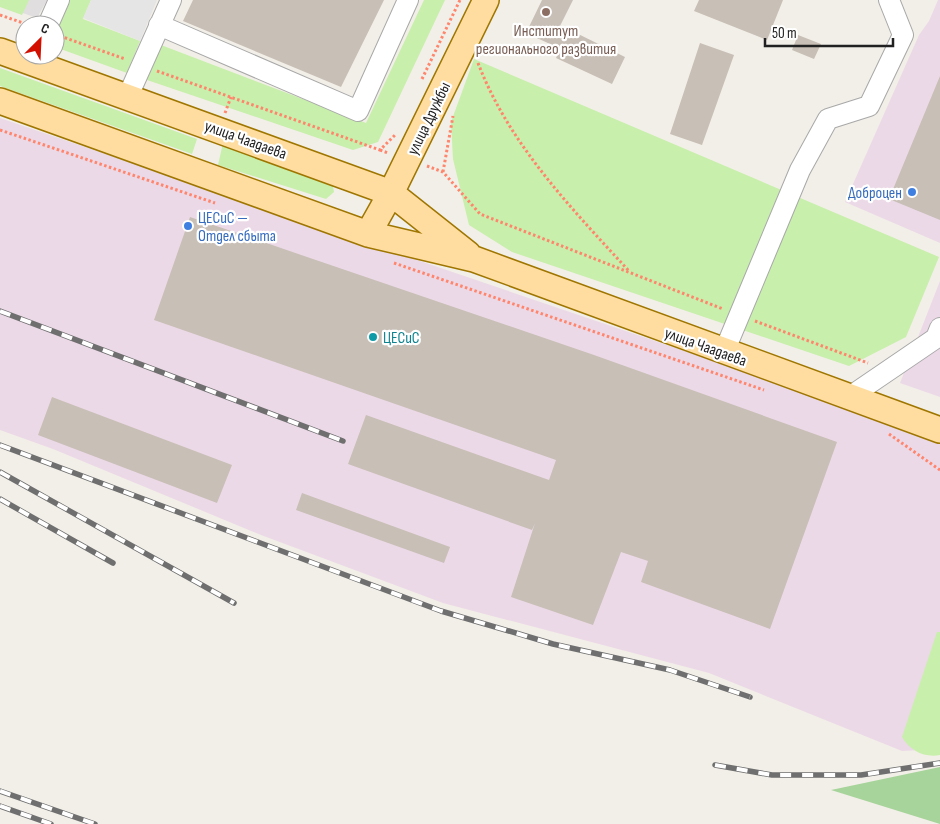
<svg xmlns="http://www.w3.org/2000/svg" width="940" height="824" font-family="'Sofia Sans Condensed',sans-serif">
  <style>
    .residential { fill: #e0dede }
    .industrial { fill: #ecd9e7 }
    .grass { fill: #c8efab }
    .forest { fill: #a7d49a }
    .parking { fill: #e5e5e5 }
    .building { fill: #c8bfb6 }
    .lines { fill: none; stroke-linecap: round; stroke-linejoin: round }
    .minor-casing { stroke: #a8a8a8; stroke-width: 22 }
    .major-casing { stroke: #9f7600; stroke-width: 28 }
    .path { stroke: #ff856c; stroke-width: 3; stroke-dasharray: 2.5 2.5; stroke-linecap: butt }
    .minor { stroke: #fff; stroke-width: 20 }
    .major { stroke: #ffdda0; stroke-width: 25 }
    .rail-casing { stroke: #6f6f6f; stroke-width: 5.5 }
    .rail { stroke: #fff; stroke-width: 4; stroke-dasharray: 11; stroke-linecap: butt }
    .education-dot { fill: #8d6e63; stroke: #fff; stroke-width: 2 }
    .shop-dot { fill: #3f7fe0; stroke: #fff; stroke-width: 2 }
    .culture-dot { fill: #0f9aa8; stroke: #fff; stroke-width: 2 }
    .labels { text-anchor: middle; stroke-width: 4.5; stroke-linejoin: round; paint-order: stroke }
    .education-label { font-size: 16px; fill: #785e54; stroke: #fff }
    .street-label { font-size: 16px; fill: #212121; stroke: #fff }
    .shop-label { font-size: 16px; fill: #366cbe; stroke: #fff; text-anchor: end }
    .culture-label { font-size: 16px; fill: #0d838f; stroke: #fff; text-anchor: start }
  </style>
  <rect width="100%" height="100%" fill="#f2efe8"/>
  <!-- residential -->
  <path class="residential" d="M0,0H47L37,18L0,5Z"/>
  <!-- industrial -->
  <path class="industrial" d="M938,0H940V243L845,202L919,35L929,21Z
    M0,118L940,438V749L902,751L709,673L443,603L261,535L53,449L0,430Z
    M940,281V397L900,383Z"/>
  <!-- grass -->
  <path class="grass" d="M0,0H29L22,15L0,7Z
    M67,0H91L83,19L140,41L127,73L55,47V28Z
    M424,0H445L378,142L353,150L147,80L161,45L366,123Z
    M474,59L939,257L906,337L849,366L512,252L469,225L453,159L451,122Z
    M0,68L197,139L192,154L0,86Z
    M223,143L332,182L334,192L326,199L218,165Z
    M937,632H940V755C925,758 910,751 902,737Z"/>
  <!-- forest -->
  <path class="forest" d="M940,767V824L831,790Z"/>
  <!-- parking -->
  <path class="parking" d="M91,0H157L140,41L83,18Z"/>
  <!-- building -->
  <path class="building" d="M193,0H384L341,87L183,21Z
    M542,0H573L557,32L567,36L570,30L625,57L612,84L556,58L558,54L548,49L550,44L526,33Z
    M699,0H783L767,40L694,11Z
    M798,35L821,44L814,59L792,50Z
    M700,43L734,55L702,145L670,134Z
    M940,76V220L889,199Z
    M190,217L594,355L837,442L770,629L641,582L648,561L621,552L593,625L511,597L535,523L532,530L348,464L366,415L549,480L556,460L154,320Z
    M52,397L232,465L217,503L38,435Z
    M302,493L450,547L444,563L296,510Z"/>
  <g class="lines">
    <!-- minor casing -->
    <g class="minor-casing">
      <path id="minor" d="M48,25L59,0
        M159,25L358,111L408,0
        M128,96L171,0
        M724,352L800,170L828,119L869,106L903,35L889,0
        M848,398L936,338L940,328"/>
    </g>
    <!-- major casing -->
    <g class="major-casing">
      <path id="major" d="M0,51L391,193L468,254
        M0,101L368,234L474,259L940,430
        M368,234L391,193L486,0"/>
    </g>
    <!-- path -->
    <path class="path" d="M0,15L29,25
      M60,36L125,59
      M478,63C509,144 571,208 629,271
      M157,71L380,150L395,135
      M422,79L460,0
      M225,113L231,97
      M0,130L215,203
      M380,150L388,153
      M427,166L443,172L480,214L723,309
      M443,172L453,116
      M394,263L764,390
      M755,321L868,363
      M889,434L940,470"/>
    <!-- minor -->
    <use href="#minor" class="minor"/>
    <!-- major -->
    <use href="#major" class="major"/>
    <!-- rail casing -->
    <g class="rail-casing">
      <path id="rail" d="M0,311L343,441
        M0,445L441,611L553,644L670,670L750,697
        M0,472L234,603
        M0,499L113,563
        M715,765L772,775H861L940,763
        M0,791L95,824
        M0,806L51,824"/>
    </g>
    <!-- rail -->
    <use href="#rail" class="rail"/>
  </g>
  <!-- markers -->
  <circle class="education-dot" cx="546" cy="12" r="5"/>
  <g class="shop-dot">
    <circle cx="912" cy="192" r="5"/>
    <circle cx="188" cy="226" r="5"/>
  </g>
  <circle class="culture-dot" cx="373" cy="337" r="5"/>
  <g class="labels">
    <!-- education labels -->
    <g class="education-label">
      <text x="546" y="36">Институт<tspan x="546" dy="18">регионального развития</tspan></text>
    </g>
    <!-- street labels -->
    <g class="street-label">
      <text transform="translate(428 118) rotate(-64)" y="6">улица Дружбы</text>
      <text transform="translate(246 139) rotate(20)" y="6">улица Чаадаева</text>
      <text transform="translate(706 346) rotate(20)" y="6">улица Чаадаева</text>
    </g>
    <!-- shop labels -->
    <g class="shop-label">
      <text x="902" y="198">Доброцен</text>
      <text x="198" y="223" text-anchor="start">ЦЕСиС —<tspan x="198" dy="18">Отдел сбыта</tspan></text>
    </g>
    <!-- culture labels -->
    <g class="culture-label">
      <text x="383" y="343">ЦЕСиС</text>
    </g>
  </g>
  <!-- north arrow -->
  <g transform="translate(40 40) rotate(24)"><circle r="24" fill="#ffffff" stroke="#a6a6a6"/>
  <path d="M0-4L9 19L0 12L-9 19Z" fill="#d30f00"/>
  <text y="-8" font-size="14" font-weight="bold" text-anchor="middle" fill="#212121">С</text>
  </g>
  <!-- scale -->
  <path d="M765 38v8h128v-8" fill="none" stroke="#212121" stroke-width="2.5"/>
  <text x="772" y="38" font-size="15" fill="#212121" stroke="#ffffff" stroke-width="4" paint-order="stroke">50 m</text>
</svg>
